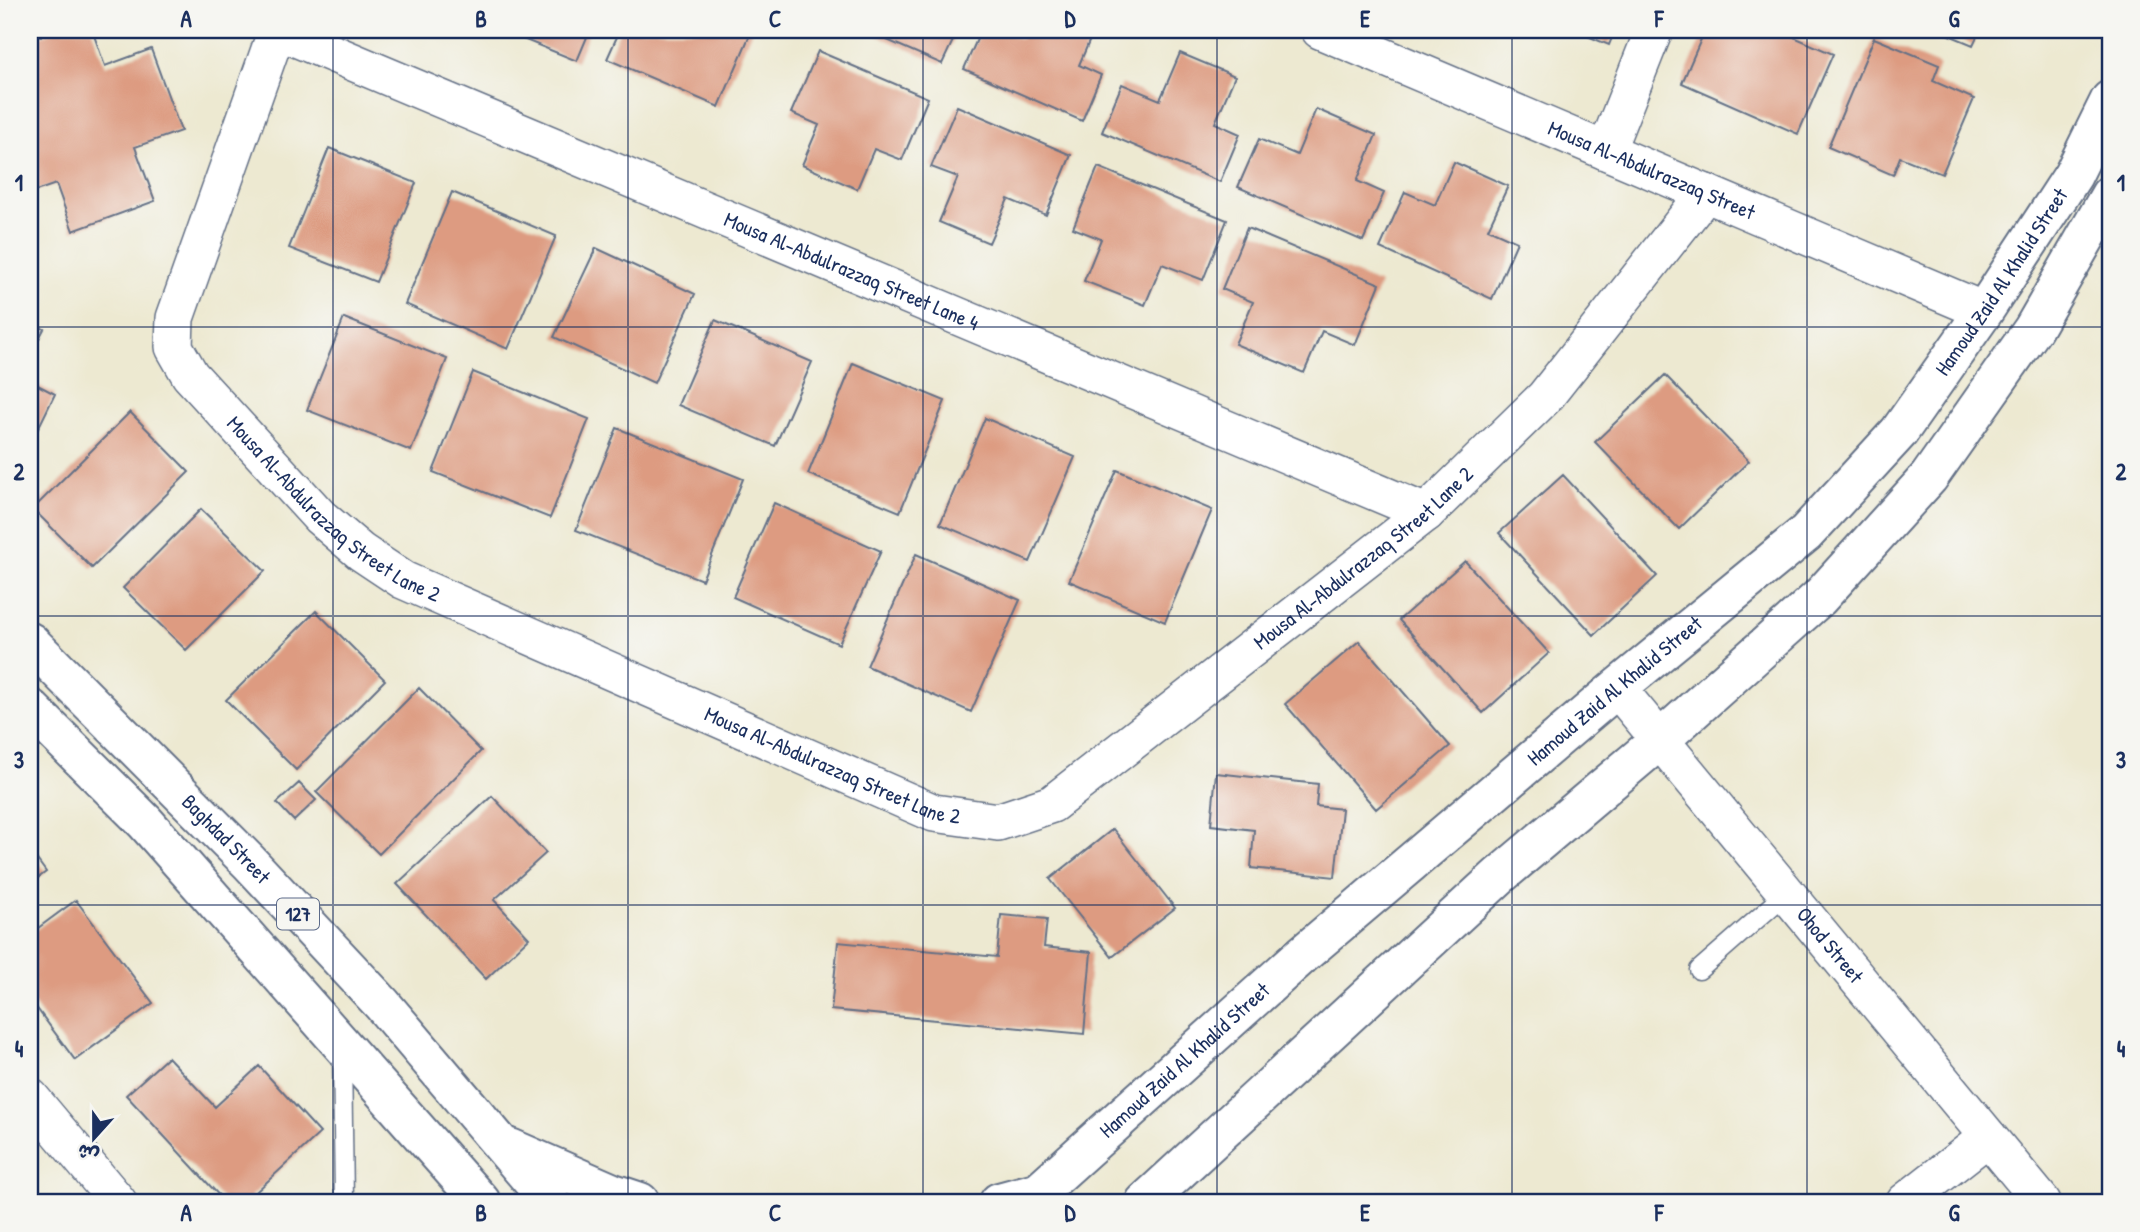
<svg xmlns="http://www.w3.org/2000/svg" width="2140" height="1232" font-family="'Patrick Hand','Playpen Sans Arabic',sans-serif">
  <style>
    .building { fill: #dd9b81 }
    .lines { fill: none; stroke-linecap: round; stroke-linejoin: round }
    .service-casing { stroke: #647086; stroke-width: 21 }
    .minor-casing { stroke: #647086; stroke-width: 40 }
    .secondary-casing { stroke: #647086; stroke-width: 42 }
    .primary-casing { stroke: #647086; stroke-width: 42 }
    .service { stroke: #fff; stroke-width: 18 }
    .minor { stroke: #fff; stroke-width: 37 }
    .secondary { stroke: #fff; stroke-width: 38 }
    .primary { stroke: #fff; stroke-width: 38 }
    .grid { fill: none; stroke: #1b2f5e; stroke-width: 2; stroke-opacity: 0.55 }
    .labels { text-anchor: middle; stroke-width: 5; stroke-linejoin: round; paint-order: stroke }
    .shield { fill: #f6f6f2; stroke: #5d6b8a; stroke-width: 2 }
    .shield-label { font-size: 19px; font-weight: bold; fill: #1b2f5e }
    .street-label { font-size: 21px; fill: #1b2f5e; stroke: #f6f6f2 }
    .neatline { fill: none; stroke: #1b2f5e; stroke-width: 2.5 }
    .grid-label { font-size: 23px; text-anchor: middle; font-weight: bold; fill: #1b2f5e }
  </style>
  <rect width="100%" height="100%" fill="#f6f6f2"/>
  <filter id="ink" filterUnits="userSpaceOnUse"><feTurbulence type="fractalNoise" baseFrequency=".0143" numOctaves="2"/><feDisplacementMap in="SourceGraphic" scale="14" xChannelSelector="R" yChannelSelector="G"/><feConvolveMatrix kernelMatrix="1 2 1 2 8 2 1 2 1" color-interpolation-filters="sRGB"/></filter>
  <filter id="wash" filterUnits="userSpaceOnUse"><feTurbulence type="fractalNoise" baseFrequency=".00686" numOctaves="4" result="noise"/><feDisplacementMap in="SourceGraphic" scale="28" xChannelSelector="R" yChannelSelector="G"/><feGaussianBlur stdDeviation="1.57" result="paint"/><feColorMatrix in="noise" values="0 0 0 0 0 0 0 0 0 0 0 0 0 0 0 0 0 1.4 0 .05"/><feComposite in="paint" operator="in"/></filter>
  <g filter="url(#wash)">
    <rect width="100%" height="100%" fill="#ede9d1"/>
    <g id="blocks">
      <!-- building -->
      <path class="building" d="M57,30H92L105,66L151,49L181,131L135,147L155,201L73,231L56,184L30,193V40Z
        M501,30H590L577,61Z
        M620,30H752L719,107L607,59Z
        M864,30H958L942,64Z
        M981,30H998L1021,39L1025,30H1094L1079,65L1101,75L1082,121L964,69Z
        M1573,30H1615L1609,45Z
        M1705,30H1778L1833,54L1798,134L1682,83Z
        M1937,30H1980L1973,45Z
        M1874,38L1939,65L1933,81L1974,99L1942,174L1900,157L1893,175L1828,147Z
        M818,51L928,98L902,160L874,149L857,189L802,165L819,125L791,113Z
        M1180,53L1235,76L1215,123L1240,134L1220,182L1102,132L1122,84L1160,100Z
        M957,106L1071,155L1046,215L1008,199L989,243L939,222L958,177L931,167Z
        M1316,109L1376,135L1357,181L1384,193L1363,241L1238,187L1259,139L1297,155Z
        M329,148L416,183L376,282L289,248Z
        M1454,162L1508,186L1488,229L1517,242L1492,299L1380,248L1405,192L1435,205Z
        M1098,167L1227,220L1203,280L1162,264L1145,305L1084,281L1101,239L1073,228Z
        M452,192L556,236L508,349L405,304Z
        M1247,228L1380,284L1355,345L1322,331L1304,373L1235,344L1253,302L1222,289Z
        M596,248L695,294L654,383L554,337Z
        M344,318L447,359L411,451L307,410Z
        M715,320L812,362L775,446L678,405Z
        M30,322L44,329L30,356Z
        M853,363L945,401L900,512L808,474Z
        M473,372L589,419L550,518L433,472Z
        M1665,375L1749,461L1679,529L1595,442Z
        M30,381L55,394L30,445Z
        M130,412L189,472L92,568L33,509Z
        M985,418L1075,457L1030,562L940,524Z
        M617,428L743,479L702,580L576,530Z
        M1117,470L1212,510L1165,622L1069,581Z
        M1563,475L1657,576L1594,635L1499,533Z
        M774,503L881,551L839,644L733,597Z
        M201,509L265,571L186,650L123,588Z
        M916,554L1020,600L971,712L867,666Z
        M1465,561L1549,653L1483,713L1399,620Z
        M316,611L385,680L296,770L226,700Z
        M1359,641L1450,746L1376,809L1285,704Z
        M419,688L481,751L379,854L316,792Z
        M1216,773L1318,784L1316,806L1342,809L1335,877L1251,868L1254,830L1211,825Z
        M299,783L316,800L294,821L277,803Z
        M492,796L546,853L494,900L529,938L486,979L397,884Z
        M1113,829L1175,908L1112,957L1050,879Z
        M30,850L46,872L30,884Z
        M76,900L153,1003L75,1060L30,999V934Z
        M1001,915L1047,919L1044,947L1091,952L1084,1034L831,1010L838,942L997,957Z
        M168,1057L215,1107L259,1066L320,1133L245,1202H225L126,1095Z"/>
    </g>
  </g>
  <g filter="url(#ink)">
    <use href="#blocks" fill-opacity="0" stroke="#647086" stroke-width="2"/>
    <g class="lines">
      <!-- service casing -->
      <g class="service-casing">
        <path id="service" d="M1699,970L1787,893
          M342,1051L344,1202"/>
      </g>
      <!-- minor casing -->
      <g class="minor-casing">
        <g id="minor">
          <path id="s1" d="M277,30L175,318L174,347L190,375L320,517L361,552L403,580L934,813L998,822L1052,804L1426,513L1545,397L1706,193"/>
          <path id="s2" d="M277,30L1426,513"/>
          <path id="s3" d="M1320,30L1984,311"/>
          <path d="M1606,151L1654,30"/>
          <path id="s4" d="M1617,688L2042,1202"/>
          <path d="M30,1097L118,1202"/>
          <path d="M1905,1202L1988,1137"/>
        </g>
      </g>
      <!-- secondary casing -->
      <g class="secondary-casing">
        <g id="secondary">
          <path id="s5" d="M1027,1202L1301,956L1617,688L1806,533L1899,432L1984,311L2073,175L2110,100"/>
          <path d="M1145,1202L1499,876L1661,739L1819,598L1929,477L2033,329L2110,195"/>
        </g>
      </g>
      <!-- primary casing -->
      <g class="primary-casing">
        <g id="primary">
          <path id="s6" d="M30,642L249,862L382,1004L550,1202"/>
          <path d="M30,708L145,822L481,1202"/>
          <path d="M510,1148L613,1193L640,1202"/>
          <path d="M999,1202L1040,1191"/>
        </g>
      </g>
      <!-- service -->
      <use href="#service" class="service"/>
      <!-- minor -->
      <use href="#minor" class="minor"/>
      <!-- secondary -->
      <use href="#secondary" class="secondary"/>
      <!-- primary -->
      <use href="#primary" class="primary"/>
    </g>
  </g>
  <!-- grid -->
  <path class="grid" d="M333,30V1202M628,30V1202M923,30V1202M1217,30V1202M1512,30V1202M1807,30V1202M30,327H2110M30,616H2110M30,905H2110"/>
  <g class="labels">
    <!-- shield labels -->
    <rect class="shield" x="277" y="898.5" width="42" height="31" rx="5"/>
    <g class="shield-label">
      <text x="298" y="921">127</text>
    </g>
    <!-- street labels -->
    <g class="street-label">
      <text dy="7" stroke="none"><textPath href="#s3" startOffset="360">Mousa Al-Abdulrazzaq Street</textPath></text>
      <text dy="7" stroke="none"><textPath href="#s2" startOffset="623">Mousa Al-Abdulrazzaq Street Lane 4</textPath></text>
      <text dy="7" stroke="none"><textPath href="#s5" startOffset="1346">Hamoud Zaid Al Khalid Street</textPath></text>
      <text dy="7" stroke="none"><textPath href="#s1" startOffset="565">Mousa Al-Abdulrazzaq Street Lane 2</textPath></text>
      <text dy="7" stroke="none"><textPath href="#s1" startOffset="1762">Mousa Al-Abdulrazzaq Street Lane 2</textPath></text>
      <text dy="7" stroke="none"><textPath href="#s5" startOffset="779">Hamoud Zaid Al Khalid Street</textPath></text>
      <text dy="7" stroke="none"><textPath href="#s1" startOffset="1132">Mousa Al-Abdulrazzaq Street Lane 2</textPath></text>
      <text dy="7" stroke="none"><textPath href="#s6" startOffset="278">Baghdad Street</textPath></text>
      <text dy="7" stroke="none"><textPath href="#s4" startOffset="334">Ohod Street</textPath></text>
      <text dy="7" stroke="none"><textPath href="#s5" startOffset="212">Hamoud Zaid Al Khalid Street</textPath></text>
    </g>
  </g>
  <!-- margin -->
  <rect width="2140" height="1232" fill="none" stroke="#f6f6f2" stroke-width="77"/>
  <!-- north arrow -->
  <g transform="translate(94 1138) rotate(201)" stroke="#f6f6f2" stroke-width="5" paint-order="stroke">
  <path d="M0-5L12 26L0 18L-12 26Z" fill="#1b2f5e"/>
  <text y="-10" font-size="19" font-weight="bold" text-anchor="middle" fill="#1b2f5e">ش</text>
  </g>
  <rect x="38" y="38" width="2064" height="1156" class="neatline"/>
  <g class="grid-label">
    <text x="186" y="27">A</text>
    <text x="481" y="27">B</text>
    <text x="775" y="27">C</text>
    <text x="1070" y="27">D</text>
    <text x="1365" y="27">E</text>
    <text x="1659" y="27">F</text>
    <text x="1954" y="27">G</text>
    <text x="19" y="191">1</text>
    <text x="2121" y="191">1</text>
    <text x="19" y="480">2</text>
    <text x="2121" y="480">2</text>
    <text x="19" y="768">3</text>
    <text x="2121" y="768">3</text>
    <text x="19" y="1057">4</text>
    <text x="2121" y="1057">4</text>
    <text x="186" y="1221">A</text>
    <text x="481" y="1221">B</text>
    <text x="775" y="1221">C</text>
    <text x="1070" y="1221">D</text>
    <text x="1365" y="1221">E</text>
    <text x="1659" y="1221">F</text>
    <text x="1954" y="1221">G</text>
  </g>
</svg>
